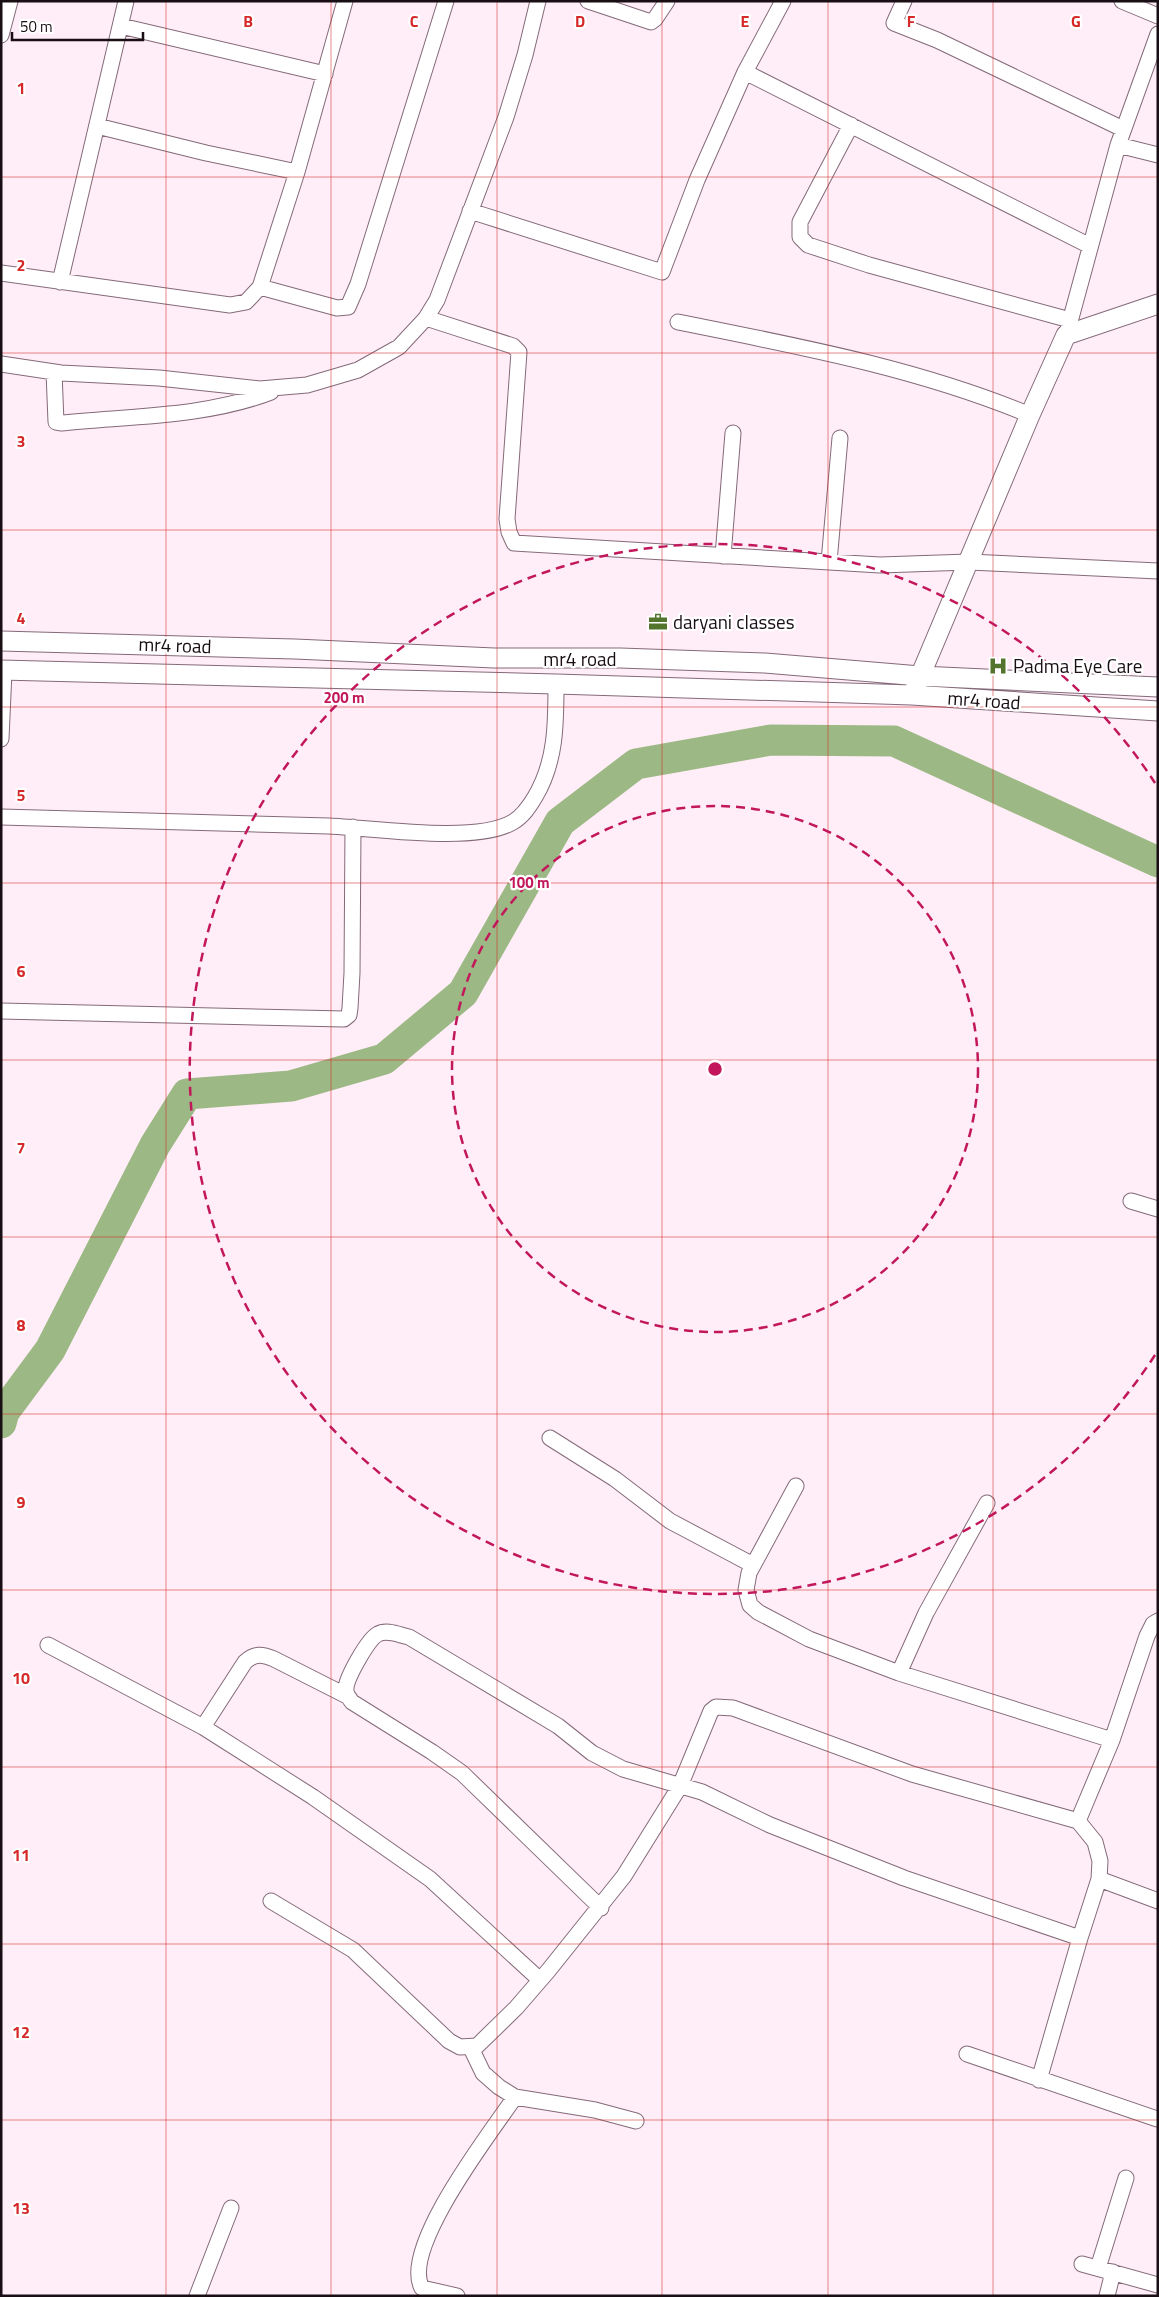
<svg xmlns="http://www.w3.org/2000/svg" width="1159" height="2297" font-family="'Titillium Web',sans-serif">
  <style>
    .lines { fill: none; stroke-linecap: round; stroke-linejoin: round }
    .river { stroke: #9cb884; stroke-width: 31 }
    .minor-casing { stroke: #846a79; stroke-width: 17 }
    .tertiary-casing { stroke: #846a79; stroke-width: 21 }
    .minor { stroke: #fff; stroke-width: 15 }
    .tertiary { stroke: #fff; stroke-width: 19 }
    .grid { fill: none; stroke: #d62828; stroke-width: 1; stroke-opacity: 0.55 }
    .ring { fill: none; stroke: #c2185b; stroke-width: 2.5; stroke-dasharray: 9 6 }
    .labels { text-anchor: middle; stroke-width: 4.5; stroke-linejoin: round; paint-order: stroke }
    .poi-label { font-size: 19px; fill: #180e14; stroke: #fff; text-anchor: start }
    .street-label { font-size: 19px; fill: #180e14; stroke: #fff }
    .grid-label { font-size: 16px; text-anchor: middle; font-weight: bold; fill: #d62828; stroke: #fff; stroke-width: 4.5; stroke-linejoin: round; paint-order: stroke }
    .centre { fill: #c2185b; stroke: #fff; stroke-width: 2.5 }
    .ring-label { font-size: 15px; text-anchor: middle; font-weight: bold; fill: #c2185b; stroke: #fff; stroke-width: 4.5; stroke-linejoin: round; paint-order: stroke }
  </style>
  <rect width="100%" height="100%" fill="#ffedf7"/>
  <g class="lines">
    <!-- river -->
    <path class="river" d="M1,1423L4,1412L50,1350L155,1145L187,1094L291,1086L384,1059L463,993L560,822L636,764L771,740L894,741L1158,862"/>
    <!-- minor casing -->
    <g class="minor-casing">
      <path id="minor" d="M588,1L651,22L655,19L667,1
        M904,1L894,23L937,40L1123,129
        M1122,1L1158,16
        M121,26L325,74
        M1,35L10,1
        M745,72L1090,246
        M851,125L800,222V237L808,245L869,265L1070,320
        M97,126L206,153L297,172
        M1118,145L1158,155
        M470,211L662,272L697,180L745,72L783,1
        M1,273L230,305L246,302L260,287L297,172L345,1
        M60,282L126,1
        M260,287L337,308L348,307L358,284L446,1
        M426,318L513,346L519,352L507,519L509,532L514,543L880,565L969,562L1158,571
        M678,322C797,346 917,368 1030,415
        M1068,329L1118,145L1158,34
        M1,364L61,373L159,378L260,389L307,385L358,370L399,347L426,318L437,300L506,117L525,55L538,1
        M54,372L56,422L62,423C131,416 206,417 271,392
        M723,556L733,433
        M829,562L840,438
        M1,739L4,671
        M1,817C111,820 220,823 329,826C374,828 476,844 513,822C523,816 529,807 535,797C556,762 556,724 556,684
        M1,1011L344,1019L349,1015L350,1008L352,973L353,827
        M1131,1201L1158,1209
        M550,1438L615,1479L670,1521L753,1565
        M796,1486L749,1573L746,1590L750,1605L758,1612L809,1639L899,1673L1112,1740
        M48,1645L203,1727L313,1797L430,1879L540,1980
        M899,1673L926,1613L987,1503
        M203,1727L245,1662C255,1653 262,1654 274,1659L347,1696
        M1099,1879L1158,1901
        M271,1901L353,1950L449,2041L460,2047L477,2046L516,2008L548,1971L624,1876L680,1786L711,1711L716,1707L733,1708L912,1774L1078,1821L1112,1740L1147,1636L1153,1624L1158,1621
        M601,1908L462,1773L432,1752L352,1702C349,1698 345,1693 346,1688C347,1677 368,1639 378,1634C387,1629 399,1635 409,1637L558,1726L592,1753L623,1769L702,1792L770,1825L904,1878L1080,1938
        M471,2048L483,2073L499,2087L515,2097L595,2110L636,2121
        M967,2054L1157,2119
        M1039,2080L1080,1938L1099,1879L1100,1861L1095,1842L1078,1821
        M1082,2264L1158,2285
        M1098,2268L1126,2178
        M197,2296L231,2208
        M457,2296L422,2288C400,2249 491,2132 515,2097
        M1107,2296L1113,2272"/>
    </g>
    <!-- tertiary casing -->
    <g class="tertiary-casing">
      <path id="tertiary" d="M1,641L295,649L494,658H620L765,663L920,676L1158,687
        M1,670L556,684L912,695L1158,711
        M916,686L1030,415L1066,335L1158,304"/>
    </g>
    <!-- minor -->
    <use href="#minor" class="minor"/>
    <!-- tertiary -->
    <use href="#tertiary" class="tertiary"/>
  </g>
  <!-- grid -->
  <path class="grid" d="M166,1V2296M331,1V2296M497,1V2296M662,1V2296M828,1V2296M993,1V2296M1,177H1158M1,353H1158M1,530H1158M1,707H1158M1,883H1158M1,1060H1158M1,1237H1158M1,1414H1158M1,1590H1158M1,1767H1158M1,1944H1158M1,2120H1158"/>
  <!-- distance rings -->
  <g class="ring">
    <circle cx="715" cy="1069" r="263"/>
    <path d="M1155 1355A525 525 0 1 1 1155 783"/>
  </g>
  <!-- icons -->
  <defs>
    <g id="office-bare" transform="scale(1.5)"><path d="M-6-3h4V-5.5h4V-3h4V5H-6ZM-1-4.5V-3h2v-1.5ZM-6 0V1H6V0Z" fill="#52742c" stroke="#fff" stroke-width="2.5" paint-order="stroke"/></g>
    <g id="hospital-bare" transform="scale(1.5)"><path d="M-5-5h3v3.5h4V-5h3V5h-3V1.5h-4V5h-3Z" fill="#52742c" stroke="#fff" stroke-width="2.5" paint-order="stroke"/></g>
  </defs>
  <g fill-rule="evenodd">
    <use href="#office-bare" x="658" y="622"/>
    <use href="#hospital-bare" x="998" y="666"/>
  </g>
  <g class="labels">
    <!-- poi labels -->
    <g class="poi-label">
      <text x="673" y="629">daryani classes</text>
      <text x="1013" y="673">Padma Eye Care</text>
    </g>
    <!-- street labels -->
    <g class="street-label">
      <text transform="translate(175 645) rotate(2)" y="7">mr4 road</text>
      <text x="580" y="666">mr4 road</text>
      <text transform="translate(984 700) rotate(4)" y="7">mr4 road</text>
    </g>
  </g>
  <g class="grid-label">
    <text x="248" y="27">B</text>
    <text x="414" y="27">C</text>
    <text x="580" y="27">D</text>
    <text x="745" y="27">E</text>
    <text x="911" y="27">F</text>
    <text x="1076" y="27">G</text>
    <text x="21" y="94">1</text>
    <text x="21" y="271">2</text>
    <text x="21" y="447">3</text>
    <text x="21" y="624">4</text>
    <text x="21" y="801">5</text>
    <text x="21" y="977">6</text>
    <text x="21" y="1154">7</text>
    <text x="21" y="1331">8</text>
    <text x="21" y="1508">9</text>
    <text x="21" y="1684">10</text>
    <text x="21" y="1861">11</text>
    <text x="21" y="2038">12</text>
    <text x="21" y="2214">13</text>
  </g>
  <circle cx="715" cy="1069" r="8" class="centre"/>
  <g class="ring-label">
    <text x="344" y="703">200 m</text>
    <text x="529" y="888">100 m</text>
  </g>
  <!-- border -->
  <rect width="1159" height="2297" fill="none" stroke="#180e14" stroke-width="5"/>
  <!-- scale -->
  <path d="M12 32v8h131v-8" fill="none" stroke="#180e14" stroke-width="2.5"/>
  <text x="20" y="32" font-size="15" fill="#180e14" stroke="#ffffff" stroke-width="4" paint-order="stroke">50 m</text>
</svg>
